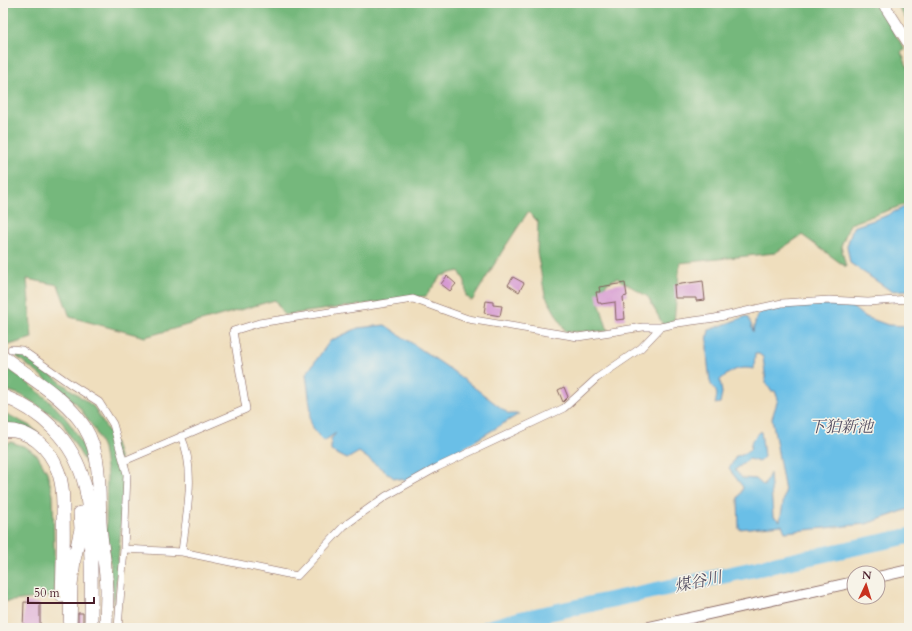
<svg xmlns="http://www.w3.org/2000/svg" width="912" height="631" font-family="Cardo,'Noto Serif JP',serif">
  <style>
    .forest { fill: #74b87c; stroke: #5f6c54 }
    .water { fill: #6abfe7; stroke: #5a6f89 }
    .lines { fill: none; stroke-linecap: round; stroke-linejoin: round }
    .river { stroke: #6abfe7; stroke-width: 16 }
    .building { fill: #d699d2 }
    .street-casing { stroke: #84625e; stroke-width: 8 }
    .secondary-casing { stroke: #84625e; stroke-width: 12 }
    .primary-casing { stroke: #84625e; stroke-width: 12 }
    .highway-casing { stroke: #84625e; stroke-width: 14 }
    .street { stroke: #fff; stroke-width: 7 }
    .secondary { stroke: #fff; stroke-width: 10 }
    .primary { stroke: #fff; stroke-width: 11 }
    .highway { stroke: #fff; stroke-width: 13 }
    .labels { text-anchor: middle; stroke-width: 3; stroke-linejoin: round; paint-order: stroke }
    .water-label { font-size: 16px; font-style: italic; fill: #544f63; stroke: #f7f3e8 }
  </style>
  <rect width="100%" height="100%" fill="#f7f3e8"/>
  <filter id="ink" filterUnits="userSpaceOnUse"><feTurbulence type="fractalNoise" baseFrequency=".025" numOctaves="2"/><feDisplacementMap in="SourceGraphic" scale="8" xChannelSelector="R" yChannelSelector="G"/><feConvolveMatrix kernelMatrix="1 2 1 2 8 2 1 2 1" color-interpolation-filters="sRGB"/></filter>
  <filter id="wash" filterUnits="userSpaceOnUse"><feTurbulence type="fractalNoise" baseFrequency=".012" numOctaves="4" result="noise"/><feDisplacementMap in="SourceGraphic" scale="16" xChannelSelector="R" yChannelSelector="G"/><feGaussianBlur stdDeviation="0.9" result="paint"/><feColorMatrix in="noise" values="0 0 0 0 0 0 0 0 0 0 0 0 0 0 0 0 0 1.4 0 .05"/><feComposite in="paint" operator="in"/></filter>
  <g filter="url(#wash)">
    <rect width="100%" height="100%" fill="#efdebd"/>
    <!-- forest -->
    <path class="forest" d="M3,3H877L905,50L901,52L909,70V203L850,224L841,246L846,267L802,235L775,253L680,263L674,321L663,325L648,297L617,278L606,284L598,299L608,331L566,332L545,295L537,252L538,222L528,212L503,250L472,301L466,296L465,281L459,271L441,276L426,296L284,315L275,300L145,337L70,317L58,285L27,279L32,338L6,346L3,342Z
      M896,3H909V24Z
      M12,353H22L94,407L115,443L123,471L124,493L114,608L106,523L107,476L103,448L95,430L77,404Z
      M3,364C33,387 67,410 83,446C86,453 87,461 88,467L61,420L21,395L3,389Z
      M3,412L32,427L39,435L28,428L3,426Z
      M11,442L26,447L38,456L47,472L53,495L55,596L3,602V444Z"/>
    <!-- water -->
    <path class="water" d="M909,205V290L891,291L850,263L847,246L853,227L883,217Z
      M785,304L850,305L863,316L888,325L909,326V509L866,524L785,532L782,525L739,529L738,498L741,493L743,487L729,469L736,456L742,455L750,450L752,440L761,431L764,457L759,462L749,459L735,470L742,478L756,479L764,486L770,473L773,516L780,521L785,492L772,418L778,399L775,391H771L766,382L763,357L759,354H755L754,369C739,366 732,370 720,380L722,393L720,403L715,404C720,387 712,391 710,381C708,366 705,344 709,330L747,316L751,324L753,332C758,306 760,310 785,304Z
      M385,325L450,369L509,414H519L409,481L394,478L359,452L347,459L331,451V439L336,433L324,441C316,434 307,422 311,412L306,374L330,341L358,328Z"/>
    <g class="lines">
      <!-- river -->
      <path class="river" d="M488,628L521,619L909,536"/>
    </g>
    <g id="blocks">
      <!-- building -->
      <path class="building" d="M447,276L456,284L450,291L441,284Z
        M513,277L524,283L519,292L508,285Z
        M703,281L705,300L696,301V298H675L674,285Z
        M625,283L627,296L623,297L625,319L616,320L615,302L601,304V303H598L596,292H600L599,287Z
        M486,301L493,302V305L502,306L500,316L484,313Z
        M564,387L568,397L563,402L558,390Z
        M24,602L40,603V628H23Z
        M78,613H83V626H78Z"/>
    </g>
  </g>
  <g filter="url(#ink)">
    <use href="#blocks" fill-opacity="0" stroke="#84625e" stroke-width="1"/>
    <g class="lines">
      <!-- street casing -->
      <g class="street-casing">
        <path id="street" d="M11,349L22,350L69,383L99,402L113,424L127,474L124,549L118,628
          M181,436C197,471 186,515 182,552
          M124,461L246,409L233,331L259,323L413,299L468,319L578,337L643,327H661L678,323L715,318L782,303L829,300L868,302L909,299
          M124,549L182,552L297,576L344,526L386,496L438,467L564,408L597,378L641,348L661,327"/>
      </g>
      <!-- secondary casing -->
      <g class="secondary-casing">
        <path id="secondary" d="M878,577L909,570
          M645,628L854,582"/>
      </g>
      <!-- primary casing -->
      <g class="primary-casing">
        <path id="primary" d="M883,3L909,44"/>
      </g>
      <!-- highway casing -->
      <g class="highway-casing">
        <path id="highway" d="M3,357C29,377 58,393 78,418C103,448 98,485 100,522C101,544 106,566 107,589C107,602 106,615 106,628
          M3,396C42,411 73,441 84,482C89,499 89,518 90,536C92,567 91,597 91,628
          M3,431C15,429 28,434 37,441C47,449 54,460 58,471C63,484 63,499 63,513C64,541 63,569 62,596
          M70,628L71,586L74,560L81,529L80,513"/>
      </g>
      <!-- street -->
      <use href="#street" class="street"/>
      <!-- secondary -->
      <use href="#secondary" class="secondary"/>
      <!-- primary -->
      <use href="#primary" class="primary"/>
      <!-- highway -->
      <use href="#highway" class="highway"/>
    </g>
  </g>
  <g class="labels">
    <!-- water labels -->
    <g class="water-label">
      <text x="841" y="432">下狛新池</text>
      <text transform="translate(698 581) rotate(-12)" y="6">煤谷川</text>
    </g>
  </g>
  <!-- margin -->
  <rect width="912" height="631" fill="none" stroke="#f7f3e8" stroke-width="16"/>
  <!-- north arrow -->
  <g transform="translate(866 585) rotate(4)"><circle r="19" fill="#f7f3e8" stroke="#b29e9c"/>
  <path d="M0-3L7 15L0 10L-7 15Z" fill="#c8321e"/>
  <text y="-6" font-size="11" font-weight="bold" text-anchor="middle" fill="#4a1f2b">N</text>
  </g>
  <!-- scale -->
  <path d="M28 597v6h66v-6" fill="none" stroke="#4a1f2b" stroke-width="2"/>
  <text x="34" y="597" font-size="12" fill="#4a1f2b" stroke="#f7f3e8" stroke-width="3" paint-order="stroke">50 m</text>
</svg>
